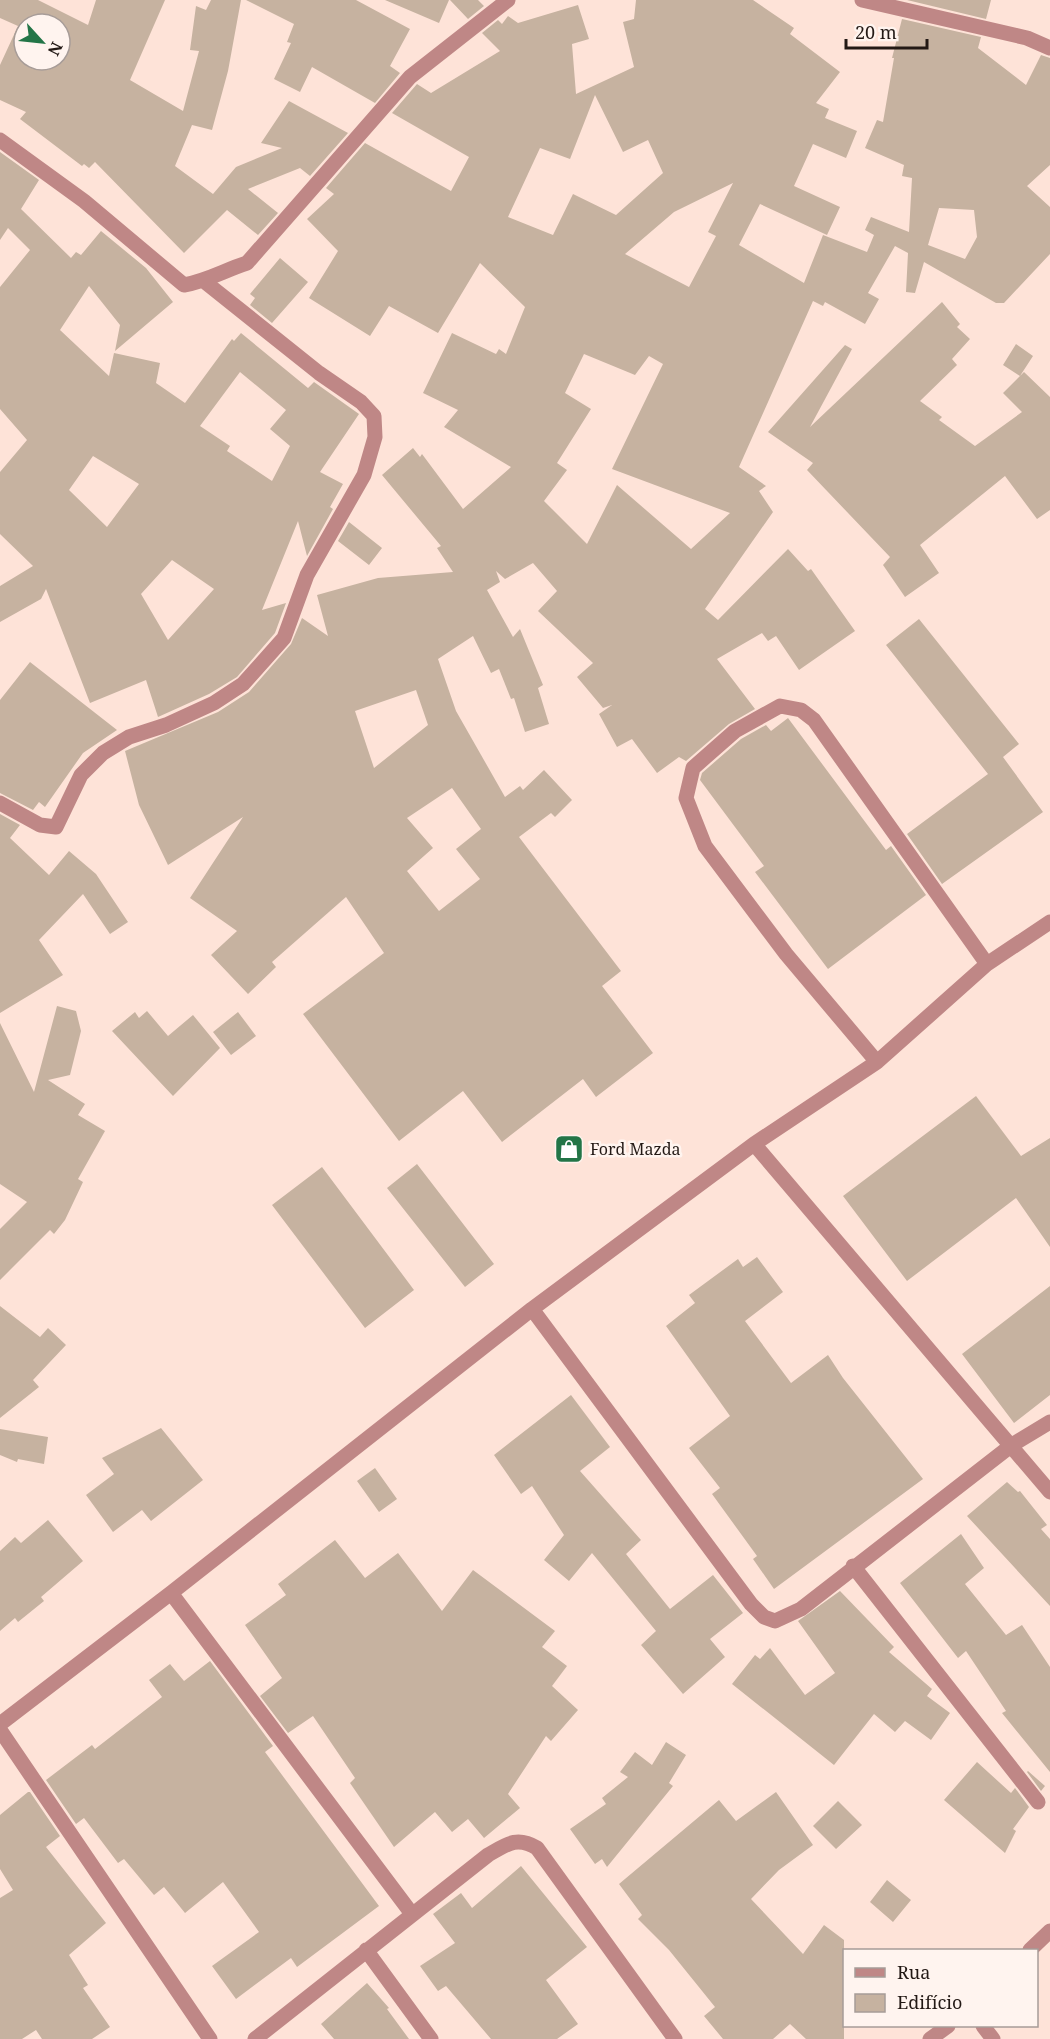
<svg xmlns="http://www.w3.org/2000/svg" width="1050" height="2039" font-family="'Noto Serif',serif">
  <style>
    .building { fill: #c6b2a0; fill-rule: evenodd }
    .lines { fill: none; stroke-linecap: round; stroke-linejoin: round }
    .minor { stroke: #bf8786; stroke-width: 15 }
    .labels { text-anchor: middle; stroke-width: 5; stroke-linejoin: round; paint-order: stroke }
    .poi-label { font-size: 16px; fill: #231915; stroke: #fff4ef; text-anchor: start }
  </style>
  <rect width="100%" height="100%" fill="#fee3d8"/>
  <!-- building -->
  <path class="building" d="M0,0H38L88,25L96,0H165L130,80L183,111L199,51L190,50L196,6L206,10L211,0H241L228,71L212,130L192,125L175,166L213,194L236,167L282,148L261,143L289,101L348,133L310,176L300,168L248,189L278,213L258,235L227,210L184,253L95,162L89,168L84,164L82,166L20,119L26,112L0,100V65L18,26L0,18ZM24,24H60V60H24Z
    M246,0H356L410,29L390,66L400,73L375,103L312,67L300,92L274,79L291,43L287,42L294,24Z
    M385,0H449L439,23Z
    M450,0H478L484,6L468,19Z
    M636,0H753L794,28L790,34L840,72L816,103L829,109L825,118L857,131L846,158L813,144L794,186L840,207L827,235L760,204L739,245L804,283L823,235L867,252L874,235L865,230L871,217L909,232L912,178L902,176L904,165L865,148L877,120L883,122L894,58H892L902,19L981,37L978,48L1026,85L1041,55L1050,58V165L1027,186L1050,207V254L1004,303H996L924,262L915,293L906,292L908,253L895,246L868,293L879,299L865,324L825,302L823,306L813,301L739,467L766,486L759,491L773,512L705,609L718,620L788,549L808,571L811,569L855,631L799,670L776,636L768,641L762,633L717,659L755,709L729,724L686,761L679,757L657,773L632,739L617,747L599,714L612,705L603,708L577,677L593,663L538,611L557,591L533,563L505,579L496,571L500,582L487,590L513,637L520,629L543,685L538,688L549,724L525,732L514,698L511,699L499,669L491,673L473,636L438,659L456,711L505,797L520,786L523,790L544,770L572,800L555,817L551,813L519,837L621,971L602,986L653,1053L596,1097L583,1079L502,1142L463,1091L399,1141L303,1014L384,953L346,897L272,962L276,967L248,994L211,955L237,931L190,898L243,817L168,865L139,805L125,751L218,712L249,692L291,644L302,618L328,636L317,595L378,578L453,572L437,548L441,546L382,475L413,448L420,457L422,454L463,509L511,467L444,427L458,410L423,393L452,333L496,354L499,349L506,354L525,307L480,263L438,333L389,306L370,336L309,298L338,251L307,219L334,194L326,188L365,143L451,191L469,157L392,113L417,84L431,93L500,51L482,33L498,20L502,24L508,16L518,23L578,5L589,39L572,44L576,94L634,67L623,22L634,19ZM595,95L623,152L648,140L663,173L616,215L573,194L553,235L508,217L540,148L570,159ZM733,183L708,232L716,236L689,287L625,254L674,212ZM939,208L974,210L977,237L965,259L928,245ZM584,354L635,375L649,356L663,364L612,469L730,513L691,549L617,485L587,544L544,501L567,470L557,463L591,409L565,393ZM416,690L428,725L374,768L355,711ZM452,788L481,829L456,849L480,879L439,911L407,871L433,848L407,818Z
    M907,0H991L986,19Z
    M0,152L39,180L21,209L71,258L76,252L81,255L101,231L146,268L173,302L115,351L120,325L89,286L60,330L109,376L114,353L160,363L156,383L185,403L232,339L234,341L241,333L308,388L314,382L359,414L320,472L343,484L330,507L333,509L307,556L298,521L262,610L286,603L275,633L237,677L209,694L158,717L146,680L90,703L46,589L41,599L0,622V586L33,566L0,534V472L27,440L0,409V287L30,250L8,228L0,240ZM240,372L286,410L270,429L290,446L272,481L227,451L230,446L200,426ZM93,456L139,484L107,527L69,490ZM172,560L214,589L168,640L141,594Z
    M280,258L308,282L272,323L250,305L255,298L250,294Z
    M942,302L960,324L957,327L970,339L952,359L957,365L920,401L942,417L939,420L975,446L1022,412L1003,393L1024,372L1050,397V510L1037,519L1005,476L920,545L939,573L905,597L883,565L890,557L807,470L813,463L768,432L845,345L852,349L810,427Z
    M1016,344L1033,356L1020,376L1003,365Z
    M349,522L382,548L369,565L338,541Z
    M919,619L1019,744L1003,757L1043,812L942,884L907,834L988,774L886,645Z
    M30,662L117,730L83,753L45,807L39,802L33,810L0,793V700Z
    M788,718L886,850L891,846L926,895L828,969L755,872L764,866L700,780L702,773L741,739L766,725L771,731Z
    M0,814L20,825L10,838L49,875L69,851L96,874L128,922L110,934L83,894L39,940L63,975L0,1013Z
    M57,1006L76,1011L81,1031L70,1075L48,1080L85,1104L78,1115L105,1131L78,1179L83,1182L65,1220L54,1234L50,1230L0,1280V1229L27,1202L0,1184V1023L34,1092Z
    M147,1011L168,1036L193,1015L220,1048L173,1096L112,1031L135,1012L139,1018Z
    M238,1012L256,1036L231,1055L213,1032Z
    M976,1096L1021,1156L1050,1138V1247L1016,1198L907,1281L843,1196Z
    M417,1164L494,1264L465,1287L387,1188Z
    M322,1167L414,1290L365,1328L272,1205Z
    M757,1257L783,1292L745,1321L791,1383L828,1355L843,1378L923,1479L774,1589L753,1559L757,1556L712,1494L720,1488L689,1448L730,1416L666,1326L695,1303L689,1295L738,1259L743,1267Z
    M1050,1286V1395L1014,1423L962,1354Z
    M0,1306L40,1337L48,1328L66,1345L33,1380L39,1387L0,1418Z
    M571,1395L610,1447L580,1471L641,1540L626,1554L670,1609L713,1575L743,1613L710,1639L725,1657L683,1694L641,1645L656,1631L592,1553L569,1581L544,1560L564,1535L532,1486L521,1494L494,1455Z
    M161,1428L203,1480L151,1521L142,1510L113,1532L86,1495L114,1474L102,1458Z
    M0,1429L48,1437L44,1464L18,1459L17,1462L0,1455Z
    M375,1468L397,1499L379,1512L357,1481Z
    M1007,1482L1018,1492L1020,1491L1047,1525L1041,1529L1050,1539V1606L967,1516Z
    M48,1520L83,1561L41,1597L44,1601L18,1622L15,1618L0,1631V1551L15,1537L21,1543Z
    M961,1534L984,1568L965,1584L1006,1635L1022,1625L1050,1667V1772L1002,1713L1006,1711L966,1651L958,1658L900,1583Z
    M335,1540L365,1578L398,1553L442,1611L473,1570L555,1631L542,1647L567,1666L552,1686L578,1710L551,1741L546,1736L508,1794L520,1808L484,1838L468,1819L452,1832L435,1812L394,1847L350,1783L355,1778L313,1716L288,1733L260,1696L282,1678L245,1625L286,1595L278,1584Z
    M840,1591L894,1647L889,1652L932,1689L927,1696L950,1713L931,1740L905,1721L895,1732L874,1714L834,1765L732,1684L755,1655L760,1659L770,1648L805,1695L835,1673L798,1621Z
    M210,1661L273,1746L265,1752L379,1906L297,1967L291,1958L236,1999L212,1966L259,1932L223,1882L185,1913L164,1887L154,1895L124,1859L118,1863L84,1818L76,1824L46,1780L92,1745L95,1749L162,1697L149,1680L170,1664L184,1681Z
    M666,1742L686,1755L669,1783L673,1786L607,1867L602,1859L595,1864L570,1829L606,1804L602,1798L628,1777L620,1772L635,1752L652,1765Z
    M977,1762L1011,1793L1015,1788L1029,1807L1013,1829L1016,1831L1005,1853L944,1800Z
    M1028,1771L1045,1786L1041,1791L1027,1772Z
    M28,1792H30L60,1836L46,1847L106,1923L69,1955L88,1985L83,1988L110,2027L92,2039H42L36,2030L22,2039H0V1898L13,1890L0,1869V1815Z
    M776,1792L813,1845L779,1870L751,1899L803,1954L824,1925L844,1940V2039H806L790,2024L773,2039H723L704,2016L715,2007L669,1950L638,1919L642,1915L619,1884L719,1800L736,1821Z
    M838,1801L862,1825L836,1849L813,1826Z
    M521,1866L587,1947L546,1980L578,2024L557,2039H491L446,1986L438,1991L420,1966L455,1943L433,1914L461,1893L472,1908Z
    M887,1880L911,1900L893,1922L870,1902Z
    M367,1983L389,2008L387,2009L409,2039H334L321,2024Z"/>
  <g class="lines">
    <!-- minor -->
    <path class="minor" d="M862,0L1027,38L1050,48
      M0,140L84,201L184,285C207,281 225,270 247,263L410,77L508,0
      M0,803L40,825L56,827L81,775L103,753L129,737L166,725L214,703L243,684L284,638L307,575L364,475L375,437L374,416L361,402L319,373L205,282
      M877,1062L786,954L705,846L686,798L693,768L735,731L780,706L801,710L814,720L987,964
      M754,1144L1050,1492
      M532,1309L751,1604L764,1617L775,1621L801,1609L1012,1445L1050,1422
      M853,1566L1038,1802
      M171,1593L412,1914
      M0,1724L171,1593L532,1309L754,1144L877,1062L987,964L1050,922
      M0,1730L210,2039
      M366,1950L431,2039
      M1030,1950L1050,1931
      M983,2026L993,2039
      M255,2039L488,1855C507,1844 517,1836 537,1848L675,2039
      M930,2039L948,2026"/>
  </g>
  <!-- icons -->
  <defs>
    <g id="shop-square" transform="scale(1.5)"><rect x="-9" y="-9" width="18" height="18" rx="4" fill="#237547" stroke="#fff4ef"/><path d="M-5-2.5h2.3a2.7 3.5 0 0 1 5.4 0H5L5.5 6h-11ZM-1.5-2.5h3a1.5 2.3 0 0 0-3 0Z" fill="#fff"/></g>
  </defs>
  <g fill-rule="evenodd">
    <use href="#shop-square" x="569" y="1149"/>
  </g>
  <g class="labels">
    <!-- poi labels -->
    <g class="poi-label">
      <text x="590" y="1155">Ford Mazda</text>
    </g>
  </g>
  <!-- legend -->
  <rect x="843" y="1949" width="195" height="78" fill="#fff4ef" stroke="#a79c98" stroke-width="1.5"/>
  <rect x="855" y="1968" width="30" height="9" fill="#bf8786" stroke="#a79c98" stroke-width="1.5"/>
  <text x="897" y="1979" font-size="18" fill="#231915">Rua</text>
  <rect x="855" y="1994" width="30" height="18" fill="#c6b2a0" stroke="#a79c98" stroke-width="1.5"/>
  <text x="897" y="2009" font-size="18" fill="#231915">Edifício</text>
  <!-- north arrow -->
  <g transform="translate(42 42) rotate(117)"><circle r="28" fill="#fff4ef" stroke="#a79c98" stroke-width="1.5"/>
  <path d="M0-4.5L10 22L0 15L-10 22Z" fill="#237547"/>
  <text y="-9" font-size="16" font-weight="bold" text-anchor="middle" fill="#231915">N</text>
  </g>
  <!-- scale -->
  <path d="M846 39v9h81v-9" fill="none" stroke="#231915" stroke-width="3"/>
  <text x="855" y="39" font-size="18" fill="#231915" stroke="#fff4ef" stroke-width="4.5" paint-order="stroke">20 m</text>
</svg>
